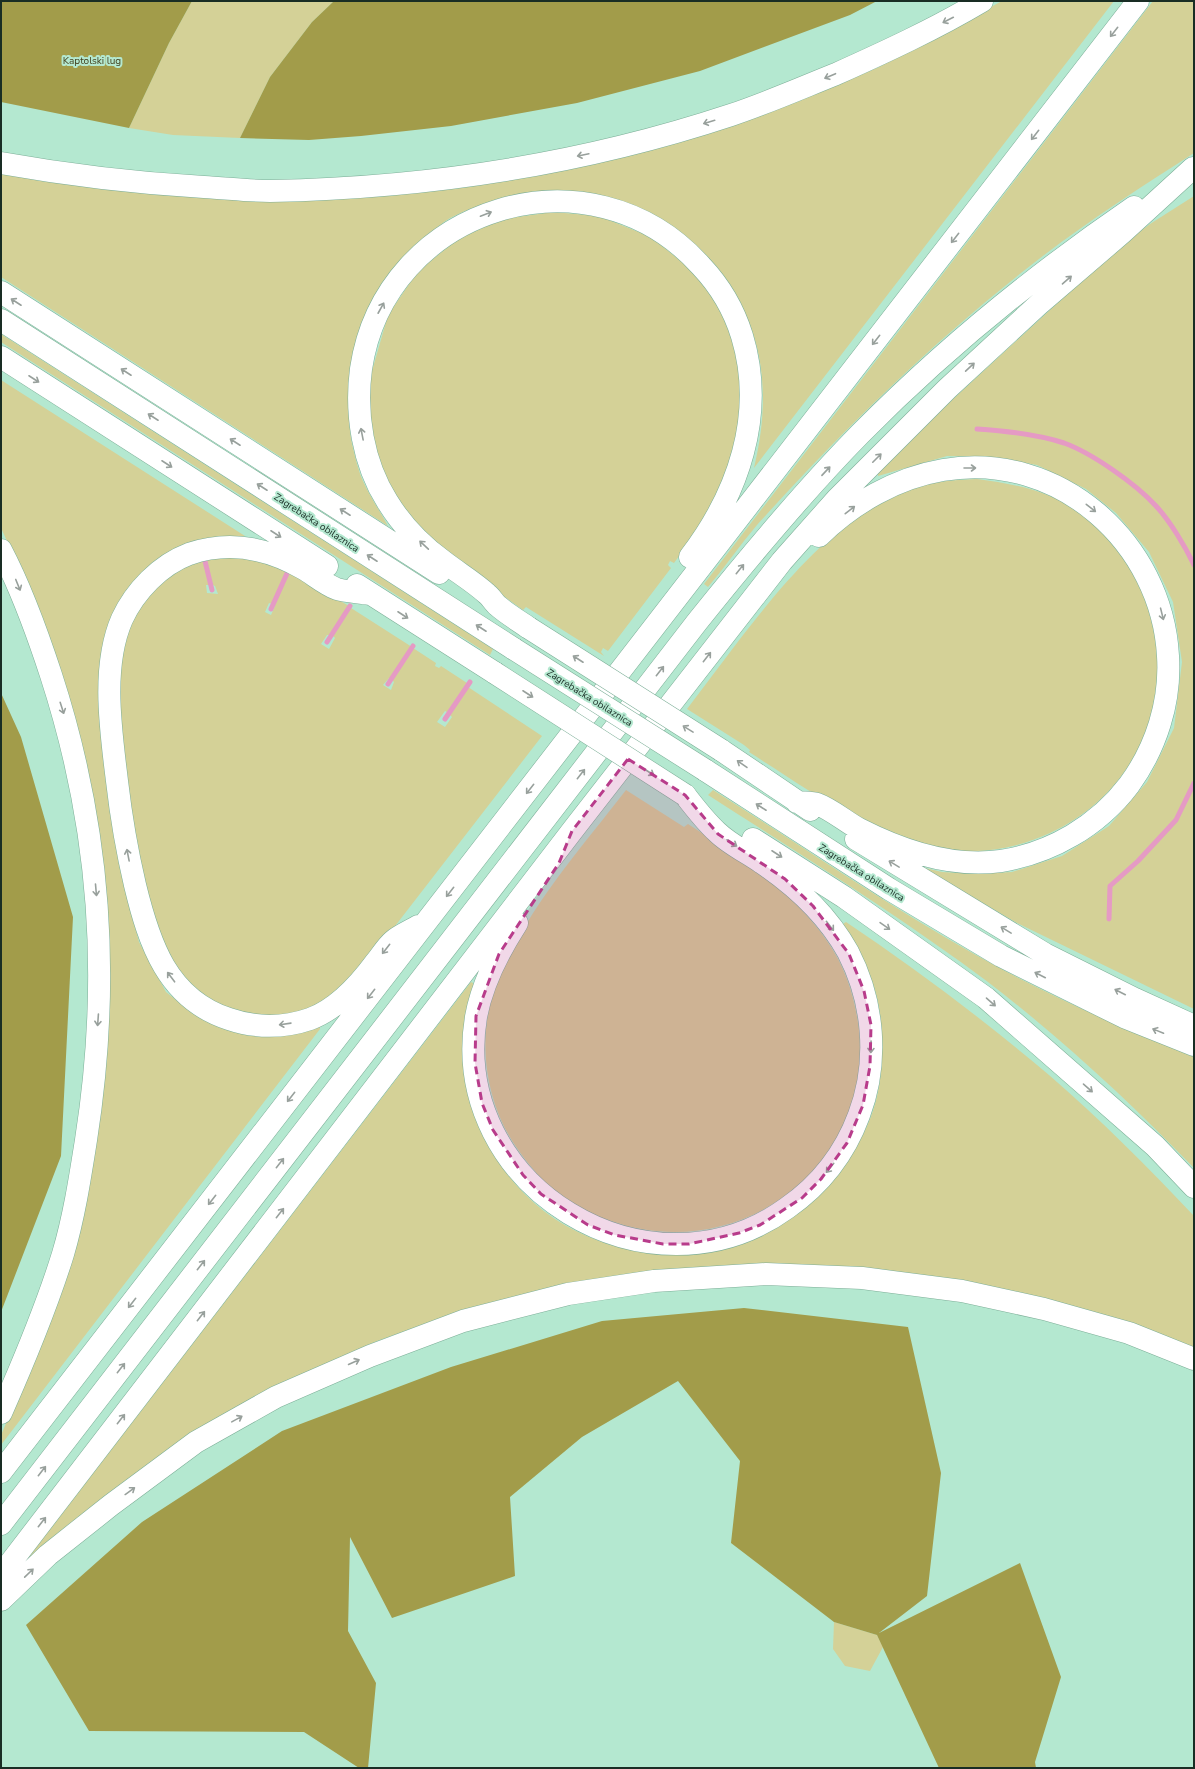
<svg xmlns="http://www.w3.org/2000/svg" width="1195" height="1769" font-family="'Nunito Sans',sans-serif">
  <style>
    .green { fill: #d4d197 }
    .forest { fill: #a29c4a }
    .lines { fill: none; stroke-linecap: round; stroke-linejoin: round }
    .stream { stroke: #e59ac4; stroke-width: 5 }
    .highway-casing { stroke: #7cae97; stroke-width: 23 }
    .highway { stroke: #fff; stroke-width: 22 }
    .highway-bridge-casing { stroke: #7cae97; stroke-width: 23; stroke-linecap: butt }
    .highway-bridge { stroke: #fff; stroke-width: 22 }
    .oneway { stroke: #98a09c }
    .marked { fill: #b83c8b; fill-opacity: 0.2; stroke: #b83c8b; stroke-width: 3; stroke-dasharray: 8 5; stroke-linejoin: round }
    .labels { text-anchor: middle; stroke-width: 4; stroke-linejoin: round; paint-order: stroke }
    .park-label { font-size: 10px; fill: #423f1c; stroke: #b4e8d0 }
    .street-label { font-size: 10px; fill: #192d24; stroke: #b4e8d0 }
  </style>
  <rect width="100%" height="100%" fill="#b4e8d0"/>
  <!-- green -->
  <path class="green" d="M192,1H334L312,22L270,77L240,138L173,135L129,128L169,43Z
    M1002,1H1114L754,468C771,398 766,329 719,272C665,205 584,176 500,200C481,205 460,211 444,222C436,228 429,235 421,242C395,263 380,287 366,317C363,324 358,330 357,337C354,346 354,357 352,367C349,392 347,418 352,444C355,456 358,470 363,481C370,497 380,511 388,526L1,277V173L41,181L128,191L381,194L461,188L550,173L707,133L797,102L879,67Z
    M1153,1H1194V153C1135,191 1076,229 1021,273C925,349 838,435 757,525C740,545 725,567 708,587L704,584Z
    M1194,196V1009L1017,923L921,867L942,872L977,874L1012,872L1062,856L1109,826L1147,782L1174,728L1182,662L1173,602L1149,552L1116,513L1086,489L1037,465L991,457L947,456L878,476V473L926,424L1114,251L1150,224Z
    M553,212L599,216L651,237L693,271L708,289L721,310L731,334L742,379L740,428L723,483L695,534L674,563L670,561L668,565L671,568L608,651L603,648L601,652L604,656L526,607L523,610L488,585L429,539L400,504L386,478L376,451L370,427V378L388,315L418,271L458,239L502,219Z
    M1,334L493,649L490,655L1,342Z
    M1,380L245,536L152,564L130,585L114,611L104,638L99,677L101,735L108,799L120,869L139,942L166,992L194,1014L218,1027L246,1035L275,1036L320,1026V1029L1,1445V1435L51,1320L108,949L37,606L1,528Z
    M977,479C1013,484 1049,490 1078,512C1193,597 1182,772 1050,833C1018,848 980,855 945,849C873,837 810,791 749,752L750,750L744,745L687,709C742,638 817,524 903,491C927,482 952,480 977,479Z
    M249,557L288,570L272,604L269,603L265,612L271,615L275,606L273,605L289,571L349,606L329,635H327L321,644L329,649L335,638L333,636L351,608L412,647L391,679L389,678L383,685L391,690L394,682L392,680L413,648L436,663L435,666L439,668L441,666L467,683L447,712L445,711L437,722L445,727L452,717L449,714L468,687L542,736L392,930L337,993L305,1011L286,1015H254L221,1006L198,992L169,960L145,889L134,831L120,723L119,684L121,656L128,631L138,609L152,591L172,574L203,559L211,585H206L207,593L218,594L215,586L213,585L206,560L211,558Z
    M626,790L684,827L688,824C739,857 792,890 827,941C846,968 855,998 859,1030C872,1167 739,1266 611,1221C593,1215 573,1207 558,1195C543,1182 530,1166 519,1151C488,1109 477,1048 492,998C517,919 576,855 626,790Z
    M713,790C810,851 905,918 1007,972C1068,1004 1130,1031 1194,1057V1168C1130,1102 1061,1038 988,982C898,915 803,856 708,795Z
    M846,922C916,969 984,1020 1049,1075C1100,1119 1148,1167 1194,1216V1349L837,1266L451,1315L377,1341L299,1376L23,1564L471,982L473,983L474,987C457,1042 462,1097 490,1147C512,1188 546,1219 589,1237C702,1284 823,1232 870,1119C883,1087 884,1047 880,1014C876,981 860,951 843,924Z
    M834,1622L877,1635L883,1647L870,1671L845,1666L833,1649Z"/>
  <!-- forest -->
  <path class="forest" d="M1,1H192L169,43L129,128L1,102Z
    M334,1H877L850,15L700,71L577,103L451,126L361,136L309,140L240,138L270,77L312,22Z
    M1,693L21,737L73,917L61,1156L1,1312Z
    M744,1308L908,1327L941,1473L927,1596L879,1633L1020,1563L1061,1677L1035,1762L1036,1768H939L877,1635L834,1622L731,1543L740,1461L678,1381L582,1437L510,1497L515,1576L392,1618L350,1537L348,1631L376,1683L368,1768H359L304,1732L89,1731L26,1625L142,1522L282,1431L451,1367L602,1321Z"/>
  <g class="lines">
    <!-- stream -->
    <path class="stream" d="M977,429C1007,431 1036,434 1064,443C1092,453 1136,484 1156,506C1170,521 1185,546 1194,565
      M204,557L212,590
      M271,609L289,569
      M327,642L350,606
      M388,684L413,646
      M445,719L470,682
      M1109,919L1110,886L1138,861L1176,820L1194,783"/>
    <!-- highway casing -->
    <g class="highway-casing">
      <path id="highway" d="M1,163C68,175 135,183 204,187C225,188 248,191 270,191C426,188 583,164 731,115C767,103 801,88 836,74C885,52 935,29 982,1
        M1,292L439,573
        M1,320L514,649
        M1,357L327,566
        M1,550C22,590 37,632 51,675C101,829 111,980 86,1140C80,1178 74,1217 63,1254C46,1309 24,1361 1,1413
        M357,585L495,673
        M370,594C360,592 347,592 337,589C326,585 314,575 304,569C268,548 230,540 189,554C160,565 135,591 122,619C101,667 111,731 117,781C121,816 127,851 135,885C149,943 167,999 229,1019C255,1028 284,1028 310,1019C337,1009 358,986 375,963C381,956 386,947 393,941C400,935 410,931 418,926
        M529,628C519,621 507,614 498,606C494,603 491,597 487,594C474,582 457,572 443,561C421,545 401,524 387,501C363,463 355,414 361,369C385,206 591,143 701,266C720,286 734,310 742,336C766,415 738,494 690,557
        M721,750L810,810
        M705,770L889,889L1001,956L1124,1017L1194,1045
        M797,802C803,803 811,802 817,804C831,809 846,822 859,829C902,851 952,868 1001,861C1051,853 1098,826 1129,785C1156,748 1171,702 1168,656C1162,543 1059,450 943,470C896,478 853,503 819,536
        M753,839L844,897L986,998L1155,1146L1194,1187
        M856,839L1045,954L1135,999L1194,1026
        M517,923C499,951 482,984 476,1017C448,1186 649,1308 787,1208C820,1185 845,1153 859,1115C879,1062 874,1002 848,952C828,916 796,886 762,863C748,853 729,844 717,832C705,821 695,808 685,795
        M1,1472L1138,1
        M1,1524L697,622C749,557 802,493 860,434C944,349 1036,274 1134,207
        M1,1575L572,831L782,561L837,499L947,389L1038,305L1123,232L1193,168
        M1,1600L48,1555L111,1505L196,1442L276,1397L370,1356L463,1321L568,1294L654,1281L766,1274L862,1278L962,1291L1044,1309L1129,1333L1194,1359"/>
    </g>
    <!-- highway -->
    <use href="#highway" class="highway"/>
    <!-- highway-bridge casing -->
    <g class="highway-bridge-casing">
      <path id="highway-bridge" d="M529,628L721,750
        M514,649L705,770
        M495,673L685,795"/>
    </g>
    <!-- highway-bridge -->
    <use href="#highway-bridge" class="highway-bridge"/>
  </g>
  <!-- one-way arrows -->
  <defs><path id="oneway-shaft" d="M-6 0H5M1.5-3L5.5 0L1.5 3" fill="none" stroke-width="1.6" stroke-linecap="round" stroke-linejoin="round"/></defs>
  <g class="oneway">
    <use href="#oneway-shaft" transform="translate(948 20) rotate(153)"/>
    <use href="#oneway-shaft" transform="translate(1114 32) rotate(128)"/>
    <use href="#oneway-shaft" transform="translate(830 76) rotate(157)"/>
    <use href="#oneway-shaft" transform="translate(709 122) rotate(163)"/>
    <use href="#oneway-shaft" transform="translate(1035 135) rotate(128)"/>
    <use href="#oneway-shaft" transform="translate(583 155) rotate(168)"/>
    <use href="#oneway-shaft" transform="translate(486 214) rotate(-21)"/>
    <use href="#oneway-shaft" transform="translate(955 238) rotate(128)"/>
    <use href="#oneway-shaft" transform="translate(1067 280) rotate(-41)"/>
    <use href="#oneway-shaft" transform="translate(16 302) rotate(-147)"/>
    <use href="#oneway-shaft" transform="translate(381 308) rotate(-61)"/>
    <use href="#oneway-shaft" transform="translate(876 340) rotate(128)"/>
    <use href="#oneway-shaft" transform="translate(970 367) rotate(-43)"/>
    <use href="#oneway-shaft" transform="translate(126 372) rotate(-147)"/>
    <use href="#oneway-shaft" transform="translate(34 379) rotate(33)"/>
    <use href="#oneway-shaft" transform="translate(153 417) rotate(-147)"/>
    <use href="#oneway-shaft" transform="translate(362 434) rotate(-101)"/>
    <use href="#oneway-shaft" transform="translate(235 442) rotate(-147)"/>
    <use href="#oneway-shaft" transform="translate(877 458) rotate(-45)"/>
    <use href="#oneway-shaft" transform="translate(167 464) rotate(33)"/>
    <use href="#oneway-shaft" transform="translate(970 468)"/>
    <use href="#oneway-shaft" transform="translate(826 471) rotate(-47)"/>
    <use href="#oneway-shaft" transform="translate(262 487) rotate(-147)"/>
    <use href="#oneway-shaft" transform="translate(1091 508) rotate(38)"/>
    <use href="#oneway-shaft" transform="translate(850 510) rotate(-38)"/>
    <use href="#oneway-shaft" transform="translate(345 512) rotate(-147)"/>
    <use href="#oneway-shaft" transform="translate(276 534) rotate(33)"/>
    <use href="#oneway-shaft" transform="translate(424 545) rotate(-137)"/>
    <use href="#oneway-shaft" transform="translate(372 558) rotate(-147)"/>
    <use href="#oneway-shaft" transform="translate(740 569) rotate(-51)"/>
    <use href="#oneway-shaft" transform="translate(18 585) rotate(68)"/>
    <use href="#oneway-shaft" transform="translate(1162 614) rotate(76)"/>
    <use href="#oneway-shaft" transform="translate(403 615) rotate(33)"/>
    <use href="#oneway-shaft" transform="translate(481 628) rotate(-147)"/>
    <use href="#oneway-shaft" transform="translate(707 657) rotate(-52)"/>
    <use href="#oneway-shaft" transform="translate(578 659) rotate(-147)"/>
    <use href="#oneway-shaft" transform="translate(660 671) rotate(-52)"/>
    <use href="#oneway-shaft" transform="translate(528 694) rotate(33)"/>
    <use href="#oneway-shaft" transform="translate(62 708) rotate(72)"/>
    <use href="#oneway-shaft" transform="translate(688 729) rotate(-148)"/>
    <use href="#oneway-shaft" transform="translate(742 764) rotate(-145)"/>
    <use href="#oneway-shaft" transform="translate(649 772) rotate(33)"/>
    <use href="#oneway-shaft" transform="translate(581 774) rotate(-52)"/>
    <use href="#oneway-shaft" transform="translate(530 789) rotate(128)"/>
    <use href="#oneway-shaft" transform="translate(761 807) rotate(-147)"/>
    <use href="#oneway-shaft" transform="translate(732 843) rotate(33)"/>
    <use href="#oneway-shaft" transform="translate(777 854) rotate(33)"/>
    <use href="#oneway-shaft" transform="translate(128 855) rotate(-101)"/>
    <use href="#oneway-shaft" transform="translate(894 864) rotate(-149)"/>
    <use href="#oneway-shaft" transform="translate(96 890) rotate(85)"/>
    <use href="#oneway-shaft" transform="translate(450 892) rotate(128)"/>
    <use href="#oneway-shaft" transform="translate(830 926) rotate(52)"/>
    <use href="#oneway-shaft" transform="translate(885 926) rotate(35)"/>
    <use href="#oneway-shaft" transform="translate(1006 930) rotate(-149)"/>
    <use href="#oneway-shaft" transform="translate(386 949) rotate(128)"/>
    <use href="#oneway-shaft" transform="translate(1040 975) rotate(-153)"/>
    <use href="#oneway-shaft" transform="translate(171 977) rotate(-127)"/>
    <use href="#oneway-shaft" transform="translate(1120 992) rotate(-153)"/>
    <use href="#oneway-shaft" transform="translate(371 994) rotate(128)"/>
    <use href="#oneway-shaft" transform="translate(991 1002) rotate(41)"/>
    <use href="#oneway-shaft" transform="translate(98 1020) rotate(94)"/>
    <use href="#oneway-shaft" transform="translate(285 1024) rotate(172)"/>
    <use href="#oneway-shaft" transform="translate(1158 1031) rotate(-158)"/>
    <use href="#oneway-shaft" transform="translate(871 1047) rotate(91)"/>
    <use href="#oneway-shaft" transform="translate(1088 1088) rotate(41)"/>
    <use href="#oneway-shaft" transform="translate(291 1097) rotate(128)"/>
    <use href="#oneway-shaft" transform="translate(280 1163) rotate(-52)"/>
    <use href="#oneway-shaft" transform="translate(830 1168) rotate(129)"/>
    <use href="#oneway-shaft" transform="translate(212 1200) rotate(128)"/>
    <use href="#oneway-shaft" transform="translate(280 1213) rotate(-52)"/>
    <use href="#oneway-shaft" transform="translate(201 1265) rotate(-52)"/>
    <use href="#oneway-shaft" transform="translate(132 1303) rotate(128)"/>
    <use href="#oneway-shaft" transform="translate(201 1316) rotate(-52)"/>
    <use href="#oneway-shaft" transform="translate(354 1362) rotate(-24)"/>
    <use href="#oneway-shaft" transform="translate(121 1368) rotate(-52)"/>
    <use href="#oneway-shaft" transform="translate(121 1419) rotate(-52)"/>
    <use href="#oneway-shaft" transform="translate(237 1419) rotate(-29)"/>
    <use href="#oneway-shaft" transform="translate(42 1471) rotate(-52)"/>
    <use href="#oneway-shaft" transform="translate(130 1491) rotate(-36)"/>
    <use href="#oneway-shaft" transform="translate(42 1522) rotate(-52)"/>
    <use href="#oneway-shaft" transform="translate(29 1573) rotate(-44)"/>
  </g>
  <!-- marked area -->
  <path class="marked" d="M628,759L685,795L718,834L785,879L813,906L849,954L864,991L871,1025L870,1066L863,1105L847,1143L821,1179L802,1198L760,1225L739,1233L689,1244H663L615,1235L588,1225L541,1194L523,1175L493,1130L482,1103L475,1063L476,1016L499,954L559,863L572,831Z"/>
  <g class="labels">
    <!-- park labels -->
    <g class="park-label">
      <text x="92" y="64">Kaptolski lug</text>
    </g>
    <!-- street labels -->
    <g class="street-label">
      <text transform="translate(317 522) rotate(33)" y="4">Zagrebačka obilaznica</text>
      <text transform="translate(590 697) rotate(32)" y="4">Zagrebačka obilaznica</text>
      <text transform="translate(862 872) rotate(32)" y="4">Zagrebačka obilaznica</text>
    </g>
  </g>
  <!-- border -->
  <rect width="1195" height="1769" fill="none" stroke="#192d24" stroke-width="4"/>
</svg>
